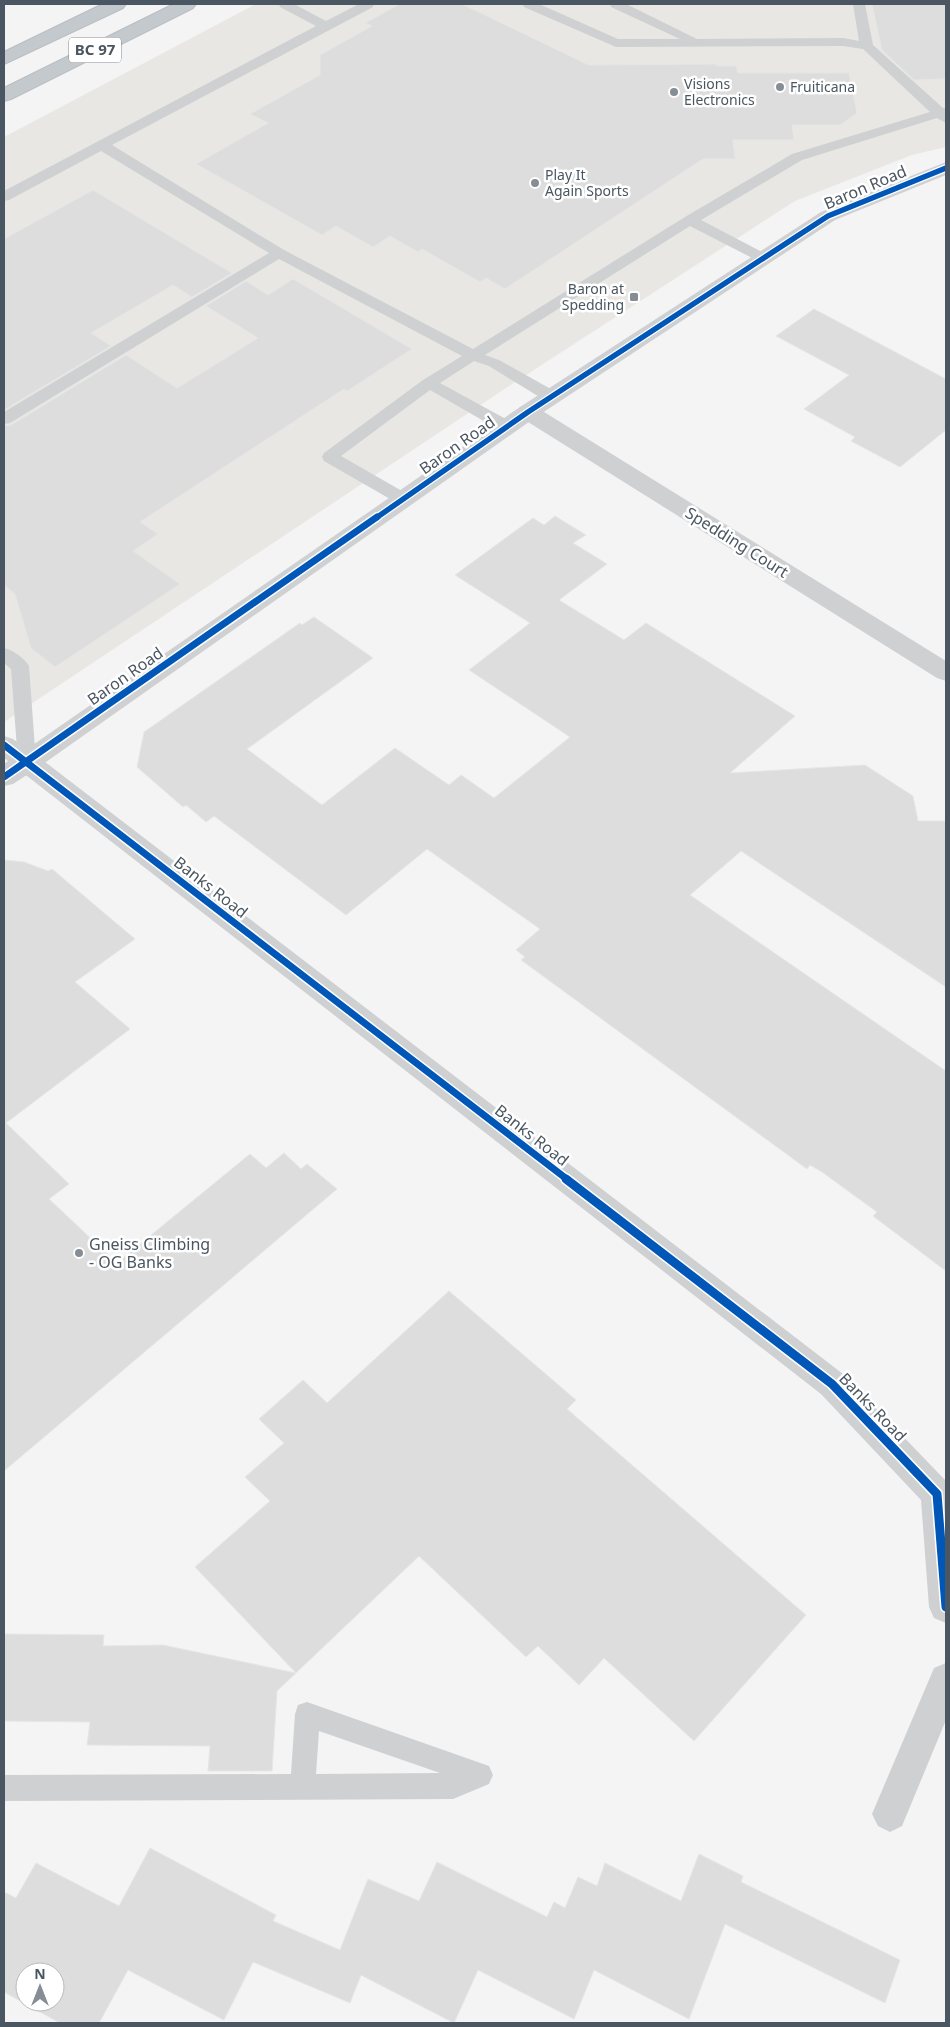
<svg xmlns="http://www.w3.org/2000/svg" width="950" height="2027" font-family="'Noto Sans',sans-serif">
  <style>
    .commercial { fill: #e8e7e3 }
    .building { fill: #ddddde; stroke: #e5e6e7; fill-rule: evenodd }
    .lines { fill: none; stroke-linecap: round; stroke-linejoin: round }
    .trunk-casing { stroke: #b9bec3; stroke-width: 2 }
    .service { fill: #ced0d2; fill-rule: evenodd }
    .minor { fill: #ced0d2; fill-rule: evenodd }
    .tertiary { fill: #ced0d2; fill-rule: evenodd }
    .trunk { fill: #c4c9cd; fill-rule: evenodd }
    .cycleway-far2-casing { stroke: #fff; stroke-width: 8 }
    .cycleway-far1-casing { stroke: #fff; stroke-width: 10 }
    .cycleway-casing { stroke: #fff; stroke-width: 12 }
    .cycleway-far2 { stroke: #0057b8; stroke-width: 5.5 }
    .cycleway-far1 { stroke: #0057b8; stroke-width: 7 }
    .cycleway { stroke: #0057b8; stroke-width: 9 }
    .poi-dot { fill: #868d94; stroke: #fff; stroke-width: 2 }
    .labels { text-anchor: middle; stroke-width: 5; stroke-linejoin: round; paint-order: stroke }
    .far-poi-label { font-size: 14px; fill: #4a5661; stroke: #fff; text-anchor: start }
    .shield { fill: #fff; stroke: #808990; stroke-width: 1 }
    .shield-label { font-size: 15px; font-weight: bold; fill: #4a5661 }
    .street-label { font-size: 16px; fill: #4a5661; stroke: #fff }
    .poi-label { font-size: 16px; fill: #4a5661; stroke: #fff; text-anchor: start }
  </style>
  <rect width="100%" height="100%" fill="#f4f4f4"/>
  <!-- commercial -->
  <path class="commercial" d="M256,4H946V147L912,155L795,201L506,388L4,722V137Z"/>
  <!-- building -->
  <path class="building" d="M400,4H462L589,65L716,64L717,66H736L738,73H849L857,113L840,125H792L794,140H733L735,159H703L505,289L486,278L480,282L422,249L418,252L390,236L373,247L336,226L322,235L196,164L268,123L250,114L320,75V55L372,26L365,23Z
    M872,4H946V79L914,80L882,50Z
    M93,190L232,273L192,297L173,285L91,333L111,346L4,410V239Z
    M293,279L412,349L347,391L344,389L140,522L158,534L133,551L180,584L55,667L31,648L15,594L4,585V426L11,425L126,355L177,388L258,338L206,306L246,281L268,295Z
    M814,309L946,379V430L900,467L851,441L855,437L804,409L849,375L776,336Z
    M555,516L586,535L573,543L607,564L559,600L624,640L646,623L795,716L730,773L865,765L913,796L918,821H946V987L741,851L690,895L946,1071V1271L873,1216L877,1212L822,1172L810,1165L807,1169L521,960L525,957L516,950L540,929L427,849L346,915L214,816L206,822L186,805L183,807L137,767L144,732L300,623L302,625L314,617L373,658L247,749L322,805L395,748L449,785L461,775L494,798L570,737L469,670L530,623L455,575L533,518L544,525Z
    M4,860L24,862L48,871L52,869L135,939L75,982L130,1029L6,1123L69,1184L49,1199L117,1263L250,1154L266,1168L284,1153L301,1169L307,1164L337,1189L4,1471Z
    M449,1291L576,1400L567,1409L806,1615L694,1741L604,1658L579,1685L538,1646L526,1657L419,1556L277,1691L272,1771H208L210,1746L87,1745L90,1722L4,1721V1634L104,1635L103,1646L163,1645L296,1673L195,1567L270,1501L245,1477L284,1443L259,1419L303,1380L327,1403Z
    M150,1848L276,1915L273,1921L340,1950L368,1879L419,1901L437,1862L547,1917L554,1902L565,1908L578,1877L597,1886L605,1863L681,1901L699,1854L743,1876L741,1882L900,1960L885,2003L725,1924L689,2019L594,1970L574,2019L478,1970L454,2023L361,1975L350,2003L253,1962L224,2020L128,1970L99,2023H60L4,1992V1892L16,1898L36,1863L119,1906ZM25,1972H55V2002H25Z"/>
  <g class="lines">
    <!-- trunk casing -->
    <g class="trunk-casing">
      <path id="trunk" d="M103,4H126L123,8L4,64V52Z
        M174,4H196L193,8L11,99L4,101V88Z"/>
    </g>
    <!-- service -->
    <path class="service" d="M279,4H294L326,21L359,4H374L373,7L112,145L284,250L473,349L685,217L792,154L930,112L863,49L843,46L616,47L524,7L523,4H539L618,39H680L611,7L610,4H626L697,39L843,38L859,41L853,4H865L873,45L943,108H946V123L937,118L802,160L701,220L768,255L770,258L768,261H758L690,226L485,355L499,360L558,393L560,397L558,401H546L489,366L474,361L440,383L513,423L515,427L513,431H501L430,390L341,456L409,495L411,499L409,503L403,504L397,503L324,461L322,457L324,453L423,380L462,356L279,259L10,423L4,424V412L269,253L101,151L9,200L4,201V191L316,26L280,7Z
      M4,648C13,650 24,658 29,666L36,762L33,767L27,769L21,767L18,762L11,669L4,663Z
      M307,1702L489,1766L493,1775L489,1784L453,1799L4,1801V1775L291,1774L295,1714L298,1705ZM319,1731L440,1773L316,1774Z"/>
    <!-- minor -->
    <path class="minor" d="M528,405L536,407L946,661V681L937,678L520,417L517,412L520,407Z
      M27,753L36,755L843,1374L946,1481V1623L934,1618L929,1607L921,1500L821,1394L18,769L14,762L18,755Z
      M946,1663V1720L902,1826L890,1832L878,1826L872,1814L934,1668Z"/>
    <!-- tertiary -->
    <path class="tertiary" d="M946,162V175L835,220L536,417L36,769L13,784L4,786V764L8,761L4,758V736L13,739L27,749L520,407L821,212Z"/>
    <!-- trunk -->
    <use href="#trunk" class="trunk"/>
    <!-- cycleway-far2 casing -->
    <g class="cycleway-far2-casing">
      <path id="cycleway-far2" d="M376,518L528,412L828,216L946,168"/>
    </g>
    <!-- cycleway-far1 casing -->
    <g class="cycleway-far1-casing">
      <path id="cycleway-far1" d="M4,745L568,1180
        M4,777L377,517"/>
    </g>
    <!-- cycleway casing -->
    <g class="cycleway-casing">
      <path id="cycleway" d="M566,1179L832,1384L937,1494L946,1607"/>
    </g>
    <!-- cycleway-far2 -->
    <use href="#cycleway-far2" class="cycleway-far2"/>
    <!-- cycleway-far1 -->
    <use href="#cycleway-far1" class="cycleway-far1"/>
    <!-- cycleway -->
    <use href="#cycleway" class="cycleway"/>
  </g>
  <!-- markers -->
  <g class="poi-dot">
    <circle cx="780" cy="87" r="5"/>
    <circle cx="674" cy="92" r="5"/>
    <circle cx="535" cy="183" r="5"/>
    <rect x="629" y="292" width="10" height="10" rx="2.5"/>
    <circle cx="79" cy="1253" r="5"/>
  </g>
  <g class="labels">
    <!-- far-poi labels -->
    <g class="far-poi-label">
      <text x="684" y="89">Visions<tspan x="684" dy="16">Electronics</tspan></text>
      <text x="790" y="92">Fruiticana</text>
      <text x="545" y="180">Play It<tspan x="545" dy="16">Again Sports</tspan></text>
      <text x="624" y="294" text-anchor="end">Baron at<tspan x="624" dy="16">Spedding</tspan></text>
    </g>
    <!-- shield labels -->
    <rect class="shield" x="69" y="37.5" width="52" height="25" rx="4"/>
    <g class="shield-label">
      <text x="95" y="55">BC 97</text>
    </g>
    <!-- street labels -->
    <g class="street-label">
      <text transform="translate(865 187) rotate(-23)" y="6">Baron Road</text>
      <text transform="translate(457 445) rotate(-35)" y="6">Baron Road</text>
      <text transform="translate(737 542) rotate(32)" y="6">Spedding Court</text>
      <text transform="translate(125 676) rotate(-35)" y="6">Baron Road</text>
      <text transform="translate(211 887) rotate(38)" y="6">Banks Road</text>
      <text transform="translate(532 1135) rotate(38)" y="6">Banks Road</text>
      <text transform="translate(873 1407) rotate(46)" y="6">Banks Road</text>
    </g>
    <!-- poi labels -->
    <g class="poi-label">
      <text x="89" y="1250">Gneiss Climbing<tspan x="89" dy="18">- OG Banks</tspan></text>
    </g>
  </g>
  <!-- border -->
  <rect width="950" height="2027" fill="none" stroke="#4a5661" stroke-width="10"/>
  <!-- north arrow -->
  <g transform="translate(40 1987)"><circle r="24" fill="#ffffff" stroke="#b7bbc0"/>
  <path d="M0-4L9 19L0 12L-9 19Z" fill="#868d94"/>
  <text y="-8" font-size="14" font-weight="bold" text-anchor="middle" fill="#4a5661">N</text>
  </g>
</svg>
